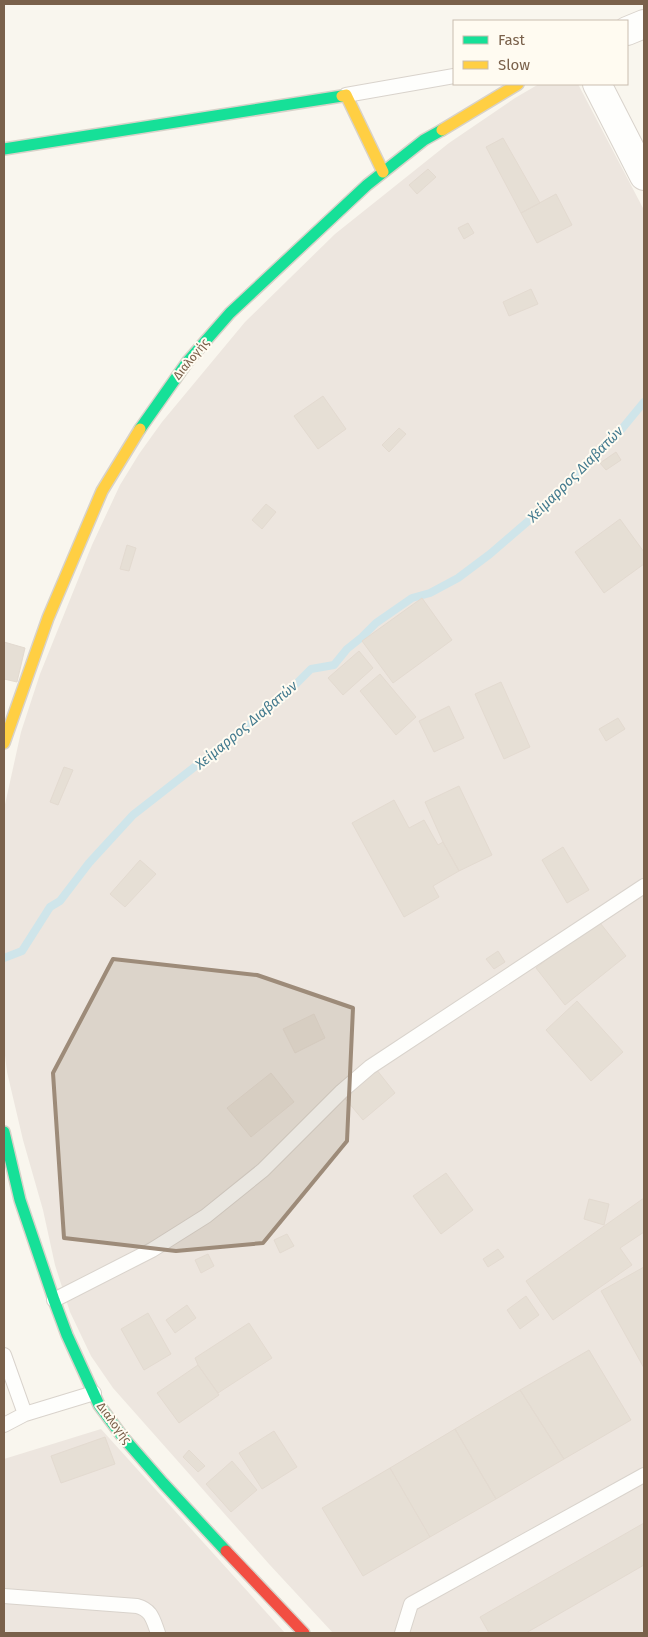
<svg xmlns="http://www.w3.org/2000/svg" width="648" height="1637" font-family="'Fira Sans',sans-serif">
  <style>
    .industrial { fill: #ede6df }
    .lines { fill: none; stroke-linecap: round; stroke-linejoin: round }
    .stream { stroke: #cfe5ea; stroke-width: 8 }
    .building { fill: #e6dfd5; stroke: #e3dad0 }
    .lane-casing { stroke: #d9d3cc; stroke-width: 16 }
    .street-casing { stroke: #d9d3cc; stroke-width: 30 }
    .fast-casing { stroke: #d8d2c9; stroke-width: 14 }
    .slow-casing { stroke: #d8d2c9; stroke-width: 14 }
    .jam-casing { stroke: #d8d2c9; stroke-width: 14 }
    .lane { stroke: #fefefc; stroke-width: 14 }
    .street { stroke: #fefefc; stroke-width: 28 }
    .fast { stroke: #16e098; stroke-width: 11 }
    .slow { stroke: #ffcf43; stroke-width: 11 }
    .jam { stroke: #f24e42; stroke-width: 11 }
    .marked { fill: #9d8b79; fill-opacity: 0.2; stroke: #9d8b79; stroke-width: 4; stroke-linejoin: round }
    .labels { text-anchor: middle; stroke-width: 4; stroke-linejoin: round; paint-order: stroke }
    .street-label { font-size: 12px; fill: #7a614b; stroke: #fffbf1 }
    .water-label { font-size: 14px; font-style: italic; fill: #437a8e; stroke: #fffbf1 }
  </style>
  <rect width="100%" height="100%" fill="#f9f6ee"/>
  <!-- industrial -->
  <path class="industrial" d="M539,84H578L644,210V1633H333L269,1564L113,1388L91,1356L70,1312L55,1265L43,1210L23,1140L7,1072L4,1047V809L21,732L40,674L92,545L120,485L139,454L162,422L245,322L335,234L449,143L515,98Z
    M101,1429L285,1633H4V1459Z"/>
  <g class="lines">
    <!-- stream -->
    <path class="stream" d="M4,958L22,951L50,907L60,901L89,863L133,815L279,701L311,669L334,665L347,649L362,637L376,623L412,598L430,593L458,578L490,554L548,504L616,436L644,402"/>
  </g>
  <!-- building -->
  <path class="building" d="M503,138L540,203L521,213L486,147Z
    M428,169L436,177L417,194L409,185Z
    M556,194L572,225L537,243L521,213Z
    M468,223L474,233L464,239L458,228Z
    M531,289L538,304L509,316L503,302Z
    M323,396L346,429L318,449L294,416Z
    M399,428L406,434L389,452L382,445Z
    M616,452L621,460L606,470L600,463Z
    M266,504L276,512L262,529L252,520Z
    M620,519L644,552V564L604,593L575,552Z
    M127,545L136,548L129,571L120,569Z
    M422,598L452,640L393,683L362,641Z
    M4,642L25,648L17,682L4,679Z
    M359,651L373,668L343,695L328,678Z
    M380,674L416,717L396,735L360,691Z
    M501,682L530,747L504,759L475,694Z
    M449,706L464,738L434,752L419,721Z
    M618,718L625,729L606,741L599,729Z
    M64,767L73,770L58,805L50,802Z
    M459,786L492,855L459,871L443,842L425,802Z
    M394,800L409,828L424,820L438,845L443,842L459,871L433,886L439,897L404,917L352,823Z
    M563,847L589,890L567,903L542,860Z
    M140,860L156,874L125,907L110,894Z
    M597,919L626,956L565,1005L536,968Z
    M498,951L505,962L494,969L486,959Z
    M577,1001L623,1052L591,1081L546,1030Z
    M314,1014L325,1038L295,1053L283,1029Z
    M376,1069L395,1093L363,1120L343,1096Z
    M271,1073L294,1102L251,1137L227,1108Z
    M446,1173L473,1210L441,1234L413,1196Z
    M644,1198V1232L620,1248L632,1265L553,1320L526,1281Z
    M589,1199L609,1204L604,1225L584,1219Z
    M287,1234L294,1246L280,1253L274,1240Z
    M498,1249L504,1257L488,1267L483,1259Z
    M208,1254L214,1266L201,1273L195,1260Z
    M644,1267V1368L601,1291Z
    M526,1296L539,1315L520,1329L507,1310Z
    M187,1305L196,1318L175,1333L166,1320Z
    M148,1313L171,1354L144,1370L121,1329Z
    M249,1323L272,1358L218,1393L198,1365L195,1358Z
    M589,1350L631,1420L564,1459L520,1390Z
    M198,1365L219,1395L179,1423L157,1393Z
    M520,1390L564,1459L496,1499L455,1429Z
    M455,1429L496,1499L430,1537L390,1468Z
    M274,1431L297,1467L262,1489L239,1453Z
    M105,1437L115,1464L61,1483L51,1456Z
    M189,1450L205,1466L198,1472L183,1457Z
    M232,1461L257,1490L231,1512L206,1484Z
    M390,1468L430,1537L363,1576L322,1508Z
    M644,1523V1565L526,1633H489L480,1617Z"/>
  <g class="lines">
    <!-- lane casing -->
    <g class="lane-casing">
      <path id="lane" d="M346,95L454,76
        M54,1300L152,1250L206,1216L263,1170L342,1091L370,1067L644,886
        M4,1355L25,1414
        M4,1425L25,1414L94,1393
        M4,1596L137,1606C152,1610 153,1620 158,1633
        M402,1633L411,1604L644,1475"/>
    </g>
    <!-- street casing -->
    <g class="street-casing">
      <path id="street" d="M627,31L644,24
        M597,84L644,176"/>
    </g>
    <!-- fast casing -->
    <g class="fast-casing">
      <path id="fast" d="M4,149L342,96
        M140,429L188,361L230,313L367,185L424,140L442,130
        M4,1132L20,1200L54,1300L67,1335L99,1405L122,1436L163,1483L226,1551"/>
    </g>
    <!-- slow casing -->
    <g class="slow-casing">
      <path id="slow" d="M342,96L346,95L383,172
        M442,130L518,84
        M4,743L48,618L102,491L140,429"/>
    </g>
    <!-- jam casing -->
    <g class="jam-casing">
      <path id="jam" d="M226,1551L304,1633"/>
    </g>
    <!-- lane -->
    <use href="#lane" class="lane"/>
    <!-- street -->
    <use href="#street" class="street"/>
    <!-- fast -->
    <use href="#fast" class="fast"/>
    <!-- slow -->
    <use href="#slow" class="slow"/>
    <!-- jam -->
    <use href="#jam" class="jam"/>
  </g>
  <!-- marked area -->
  <path class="marked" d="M113,959L257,975L353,1008L347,1141L263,1243L176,1251L64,1238L53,1073Z"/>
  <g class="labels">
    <!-- street labels -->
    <g class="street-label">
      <text transform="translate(191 359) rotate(-51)" y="4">Διαλογής</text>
      <text transform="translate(114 1423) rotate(53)" y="4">Διαλογής</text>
    </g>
    <!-- water labels -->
    <g class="water-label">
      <text transform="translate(575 474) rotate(-45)" y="5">Χείμαρρος Διαβατών</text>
      <text transform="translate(246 725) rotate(-40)" y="5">Χείμαρρος Διαβατών</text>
    </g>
  </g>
  <!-- border -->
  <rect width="648" height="1637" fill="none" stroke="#7a614b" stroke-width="10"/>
  <!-- legend -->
  <rect x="453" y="20" width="175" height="65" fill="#fffbf1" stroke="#cabdaf"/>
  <rect x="463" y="36" width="25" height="8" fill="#16e098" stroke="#cabdaf"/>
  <text x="498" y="45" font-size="15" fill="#7a614b">Fast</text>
  <rect x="463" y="61" width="25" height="8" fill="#ffcf43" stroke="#cabdaf"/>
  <text x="498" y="70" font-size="15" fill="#7a614b">Slow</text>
</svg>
